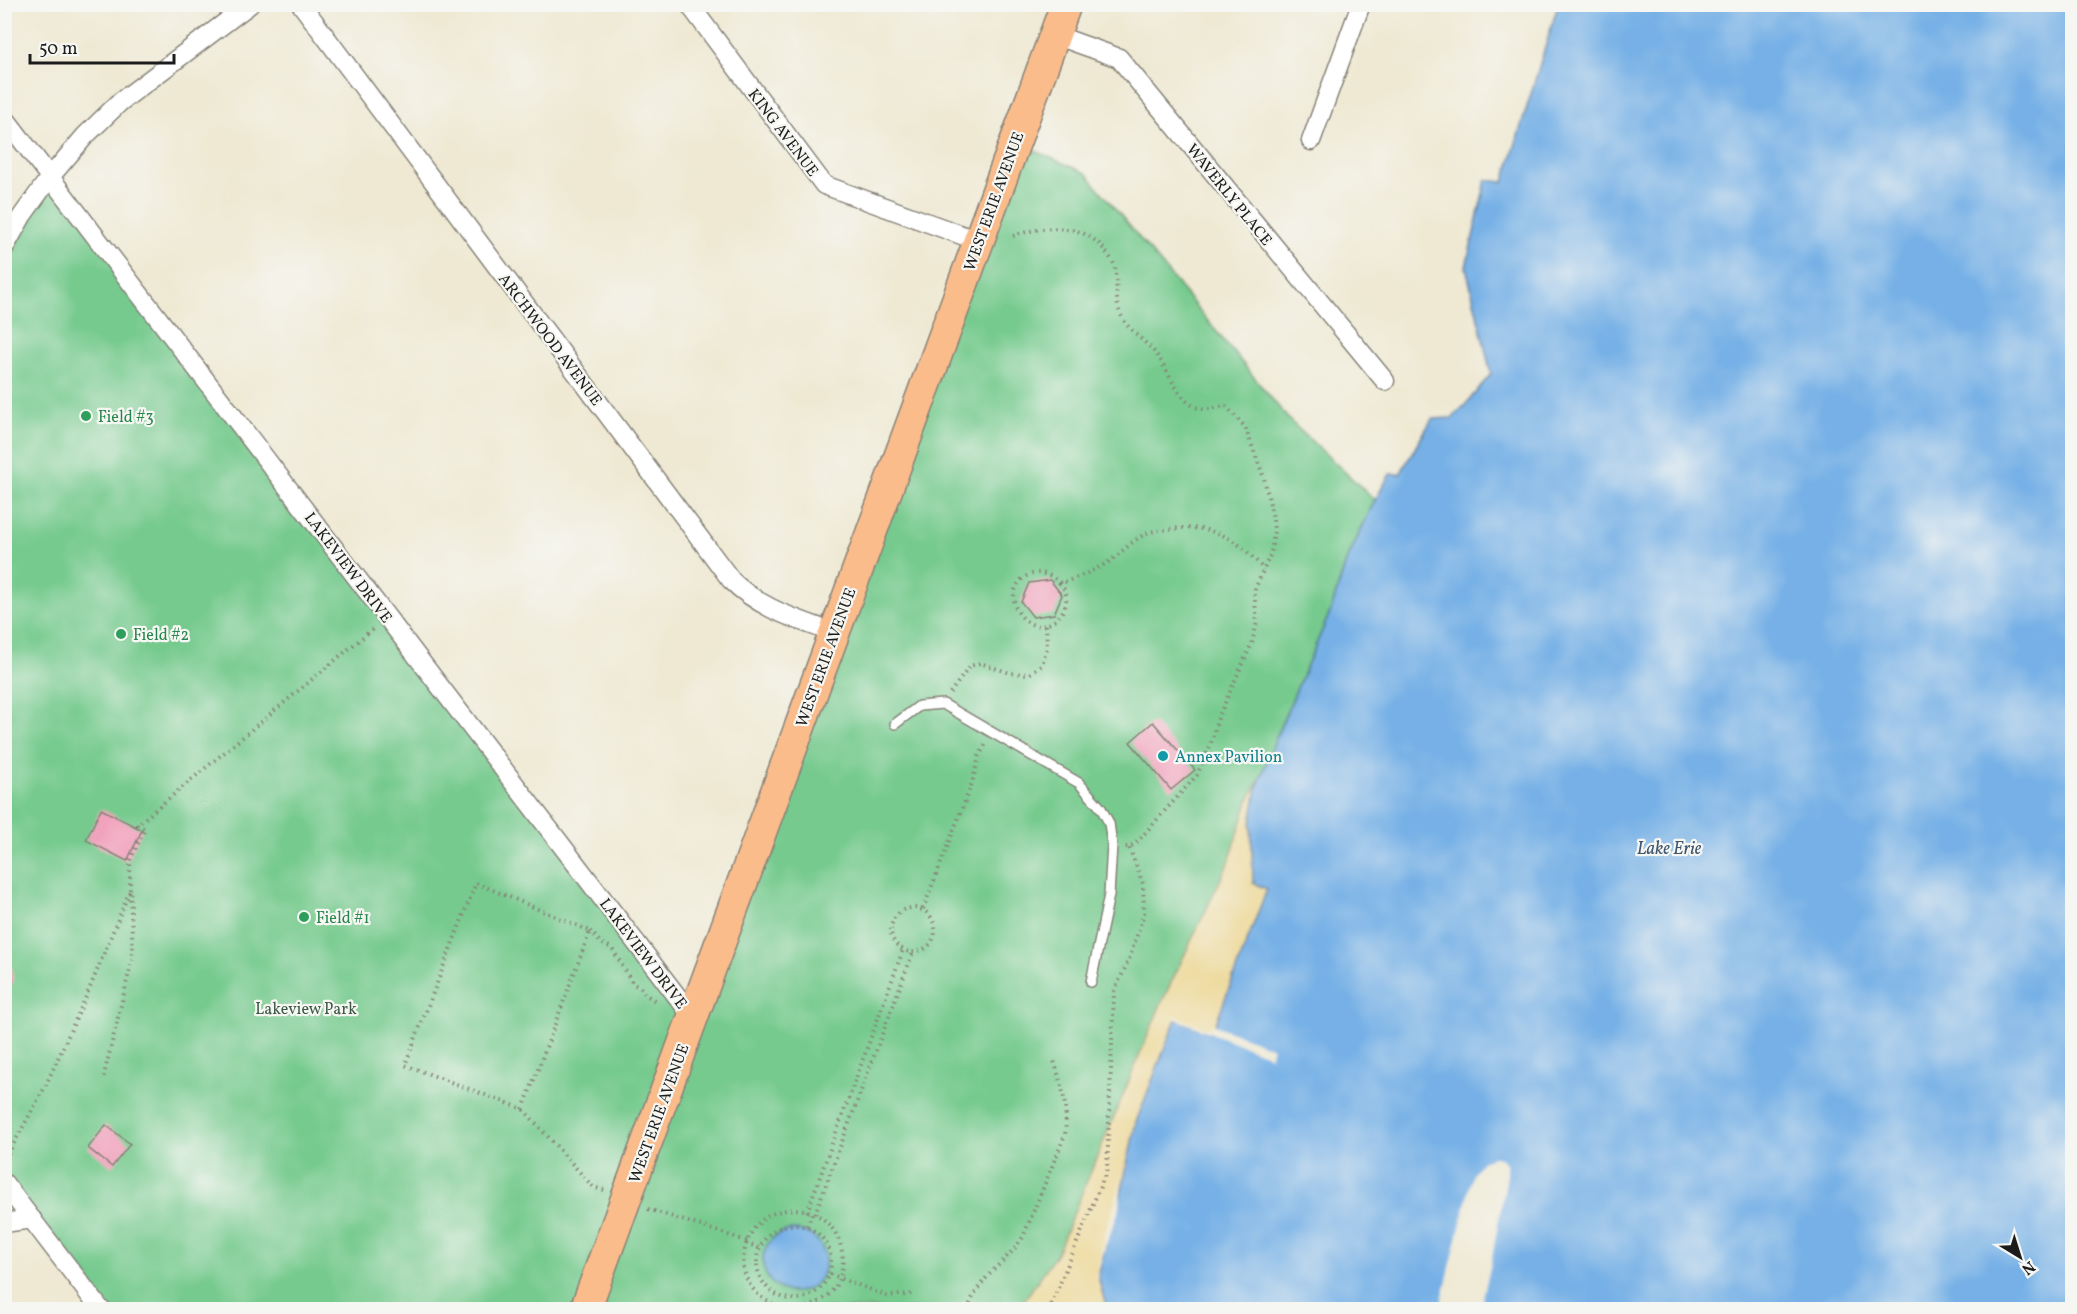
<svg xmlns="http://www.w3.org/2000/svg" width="2077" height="1314" font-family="Vollkorn,serif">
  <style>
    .green { fill: #76ca8e; stroke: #497355; stroke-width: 1.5 }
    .sand { fill: #eeda9e; stroke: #857b5d; stroke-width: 1.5 }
    .water { fill: #76b0e6; stroke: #496681; stroke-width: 1.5 }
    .pier { fill: #efe9d3 }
    .building { fill: #f1a3bd }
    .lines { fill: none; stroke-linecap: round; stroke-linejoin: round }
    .lane-casing { stroke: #868278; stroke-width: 12 }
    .street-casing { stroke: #868278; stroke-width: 21 }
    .primary-casing { stroke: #868278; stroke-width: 33 }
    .path { stroke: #868278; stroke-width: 4; stroke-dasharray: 1.5 4.5; stroke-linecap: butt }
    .lane { stroke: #fff; stroke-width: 9 }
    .street { stroke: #fff; stroke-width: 18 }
    .primary { stroke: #fabc8b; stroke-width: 30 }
    .leisure-dot { fill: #2e9e5b; stroke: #f6f6f2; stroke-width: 2 }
    .culture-dot { fill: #0f9aa8; stroke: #f6f6f2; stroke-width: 2 }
    .labels { text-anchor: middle; stroke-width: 4.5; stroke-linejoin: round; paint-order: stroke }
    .street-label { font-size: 16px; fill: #1c1c1c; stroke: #f6f6f2 }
    .leisure-label { font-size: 16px; fill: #27864d; stroke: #f6f6f2; text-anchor: start }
    .culture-label { font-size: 16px; fill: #0d838f; stroke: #f6f6f2; text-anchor: start }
    .park-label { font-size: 16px; fill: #3c5944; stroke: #f6f6f2 }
    .water-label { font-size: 18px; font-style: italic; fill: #40576d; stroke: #f6f6f2 }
  </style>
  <rect width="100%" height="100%" fill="#f6f6f2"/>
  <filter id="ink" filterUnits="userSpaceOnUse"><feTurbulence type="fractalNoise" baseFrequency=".0167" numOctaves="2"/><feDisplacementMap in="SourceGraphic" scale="12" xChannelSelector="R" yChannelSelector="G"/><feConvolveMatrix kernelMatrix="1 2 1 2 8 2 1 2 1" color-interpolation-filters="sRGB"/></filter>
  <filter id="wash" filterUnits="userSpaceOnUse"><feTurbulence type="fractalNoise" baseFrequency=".008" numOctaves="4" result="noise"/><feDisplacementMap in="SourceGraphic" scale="24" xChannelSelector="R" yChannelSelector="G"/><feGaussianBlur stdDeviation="1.35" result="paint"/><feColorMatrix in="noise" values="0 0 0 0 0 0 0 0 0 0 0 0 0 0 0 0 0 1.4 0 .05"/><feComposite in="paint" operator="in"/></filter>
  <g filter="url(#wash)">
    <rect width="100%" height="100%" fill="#efe9d3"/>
    <!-- green -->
    <path class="green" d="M1015,142L1086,173L1290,421L1375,500L1346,562L1331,610L1279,730L1257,787L1107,1309H101L5,1183L4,248L50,177L693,1017Z"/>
    <!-- sand -->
    <path class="sand" d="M1262,774L1440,1309L1021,1310L1019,1308L1057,1253L1161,1004L1229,862L1248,802Z"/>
    <!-- water -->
    <path class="water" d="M1558,5H2072V1309L1107,1310L1098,1277L1108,1235L1121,1194L1136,1122L1176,1019L1212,1033L1267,889L1253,883L1251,823L1257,787L1279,730L1331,610L1346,562L1375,500L1390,474H1400L1432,419L1452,418L1466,404L1491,374L1466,267L1486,180L1504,182Z
      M763 1261a31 31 0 1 1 62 0a31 31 0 1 1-62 0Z"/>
    <!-- pier -->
    <path class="pier" d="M1174,1016L1210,1029L1212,1024L1273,1048L1270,1056L1173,1018Z
      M1493,1157L1500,1158L1506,1163L1507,1175L1490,1268L1480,1309H1440L1473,1173L1482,1162Z
      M1121,1181L1120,1208L1105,1247L1096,1280L1095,1277L1105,1234Z"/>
    <g id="blocks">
      <!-- building -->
      <path class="building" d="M1050,580L1062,595L1054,614L1033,617L1021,602L1029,583Z
        M1153,722L1195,770L1171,790L1130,742Z
        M101,809L142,830L127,861L86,840Z
        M4,965L12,968L13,983L4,989Z
        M106,1125L130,1144L112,1167L88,1148Z"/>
    </g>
  </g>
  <g filter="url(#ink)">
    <use href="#blocks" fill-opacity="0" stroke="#868278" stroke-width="1.5"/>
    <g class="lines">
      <!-- lane casing -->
      <g class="lane-casing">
        <path id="lane" d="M895,724L919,706L943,704L1079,783L1101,808L1109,823L1112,845L1109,895L1091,982"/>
      </g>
      <!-- street casing -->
      <g class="street-casing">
        <path id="street" d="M301,4L731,580C760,609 797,619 834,633
          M689,4L824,185L978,241
          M1055,35L1119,58L1385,381
          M4,117L693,1017
          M1311,141L1361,4
          M4,248L22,216L50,177L85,136L120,102L250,4
          M4,1183L101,1310
          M4,1223L32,1219"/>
      </g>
      <!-- primary casing -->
      <g class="primary-casing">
        <path id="primary" d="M585,1310L1066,4"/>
      </g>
      <!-- path -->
      <path class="path" d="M1013,236C1044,225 1085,222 1106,252C1109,256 1114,262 1115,267C1118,283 1114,302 1122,317C1130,332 1146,341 1156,354C1169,370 1179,406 1203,409C1209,410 1219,407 1226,406L1245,427L1264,478L1273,518L1274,531L1271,553L1254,591L1257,622L1252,643L1218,718L1210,746L1197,775L1136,843L1129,847H1123
        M1060,583C1080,606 1047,639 1025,620C996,595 1029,554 1060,583L1065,582C1080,576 1097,570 1111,560C1124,551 1133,539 1148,533C1155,530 1164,530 1171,529C1213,524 1238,538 1264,570
        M950,693L970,666L980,663L1010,673L1029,674L1042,665L1047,648L1046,624
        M130,890V860L145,829L137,825L375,627
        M891 930a22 22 0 1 1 44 0a22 22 0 1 1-44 0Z
        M923,909L972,783L979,756L986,744
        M590,931L601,943L612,948L633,984L640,987L646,995L657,1002
        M523,1109L590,931L476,883L405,1065L523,1109L593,1187L604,1190
        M8,1154L45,1087L89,990L130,890L133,956L103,1079
        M648,1209L747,1241
        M807,1212L903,950
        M815,1214L913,952
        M757 1262a37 37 0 1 1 74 0a37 37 0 1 1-74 0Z
        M807,1226L812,1213
        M746,1243L760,1248
        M830,1274L887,1296L912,1294
        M790,1310C760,1304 737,1281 745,1249C748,1234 758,1220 772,1214C843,1185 877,1297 795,1310
        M968,1310C970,1304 972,1297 976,1292C988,1271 1010,1258 1023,1237L1065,1135C1068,1105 1062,1086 1053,1058
        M1049,1310L1107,1170L1114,992L1130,957L1144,913L1143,884L1129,847"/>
      <!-- lane -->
      <use href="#lane" class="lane"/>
      <!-- street -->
      <use href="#street" class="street"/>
      <!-- primary -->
      <use href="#primary" class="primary"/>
    </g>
  </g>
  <!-- markers -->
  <g class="leisure-dot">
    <circle cx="86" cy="416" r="6"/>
    <circle cx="121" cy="634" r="6"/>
    <circle cx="304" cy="917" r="6"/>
  </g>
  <circle class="culture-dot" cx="1163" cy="756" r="6"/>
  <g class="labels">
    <!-- street labels -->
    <g class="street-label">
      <text transform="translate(784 132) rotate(53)" y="6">KING AVENUE</text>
      <text transform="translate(1230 194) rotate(51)" y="6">WAVERLY PLACE</text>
      <text transform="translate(993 201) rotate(-70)" y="6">WEST ERIE AVENUE</text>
      <text transform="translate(551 339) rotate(53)" y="6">ARCHWOOD AVENUE</text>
      <text transform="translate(349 567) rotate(53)" y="6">LAKEVIEW DRIVE</text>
      <text transform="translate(825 657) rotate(-70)" y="6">WEST ERIE AVENUE</text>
      <text transform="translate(644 953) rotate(53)" y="6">LAKEVIEW DRIVE</text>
      <text transform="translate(658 1113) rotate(-70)" y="6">WEST ERIE AVENUE</text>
    </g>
    <!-- leisure labels -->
    <g class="leisure-label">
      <text x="98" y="422">Field #3</text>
      <text x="133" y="640">Field #2</text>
      <text x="316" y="923">Field #1</text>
    </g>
    <!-- culture labels -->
    <g class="culture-label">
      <text x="1175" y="762">Annex Pavilion</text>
    </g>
    <!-- park labels -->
    <g class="park-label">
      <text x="306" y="1014">Lakeview Park</text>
    </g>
    <!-- water labels -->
    <g class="water-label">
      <text x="1669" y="854">Lake Erie</text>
    </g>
  </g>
  <!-- margin -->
  <rect width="2077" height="1314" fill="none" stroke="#f6f6f2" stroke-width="24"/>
  <!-- north arrow -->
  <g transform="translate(2020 1257) rotate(142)" stroke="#f6f6f2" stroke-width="4.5" paint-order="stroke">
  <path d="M0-4.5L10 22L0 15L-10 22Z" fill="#1c1c1c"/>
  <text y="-9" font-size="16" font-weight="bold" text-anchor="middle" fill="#1c1c1c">N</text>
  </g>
  <!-- scale -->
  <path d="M30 54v9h144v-9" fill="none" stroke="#1c1c1c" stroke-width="3"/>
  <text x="39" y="54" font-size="18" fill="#1c1c1c" stroke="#f6f6f2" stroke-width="4.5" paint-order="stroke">50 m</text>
</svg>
